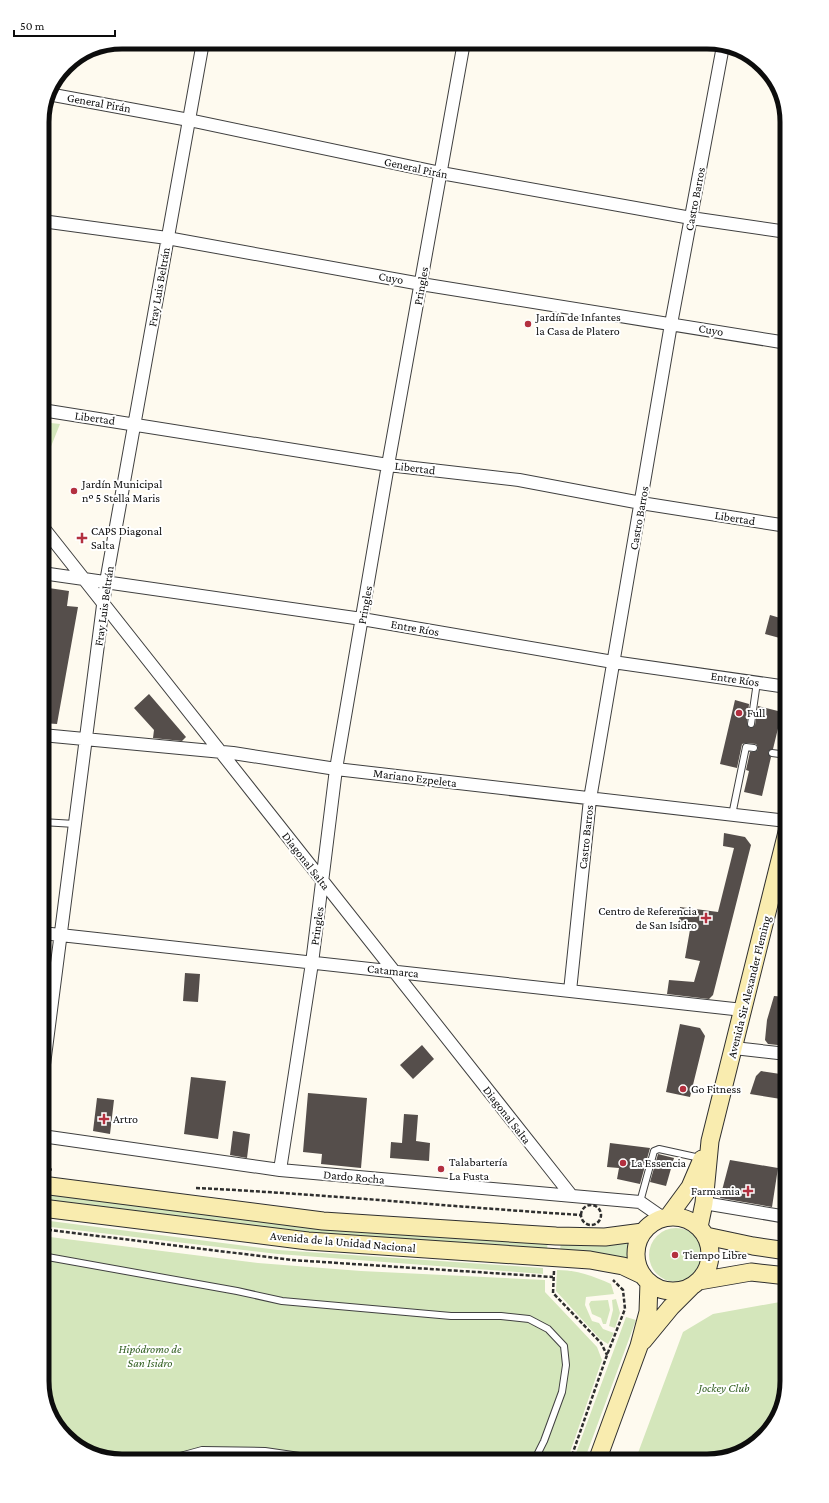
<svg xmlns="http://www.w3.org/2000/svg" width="829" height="1503" font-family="'Crimson Pro',serif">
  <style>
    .green { fill: #d4e6bb }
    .building { fill: #554e4b }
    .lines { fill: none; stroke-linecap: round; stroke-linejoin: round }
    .lane-casing { stroke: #404040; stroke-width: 8 }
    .street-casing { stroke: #404040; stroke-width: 14 }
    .secondary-casing { stroke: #2f2f2f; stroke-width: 19 }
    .path { stroke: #2f2f2f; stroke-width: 2.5; stroke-dasharray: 4 2; stroke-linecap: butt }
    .lane { stroke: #fff; stroke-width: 6 }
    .street { stroke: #fff; stroke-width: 12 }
    .secondary { stroke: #f9ecaf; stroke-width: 17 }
    .poi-dot { fill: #b3303f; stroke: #fff; stroke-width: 1.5 }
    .labels { text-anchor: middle; stroke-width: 4; stroke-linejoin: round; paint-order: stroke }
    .street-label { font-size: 12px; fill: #0d0d0d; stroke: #fff }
    .poi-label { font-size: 12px; fill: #0d0d0d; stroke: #fff; text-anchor: start }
    .park-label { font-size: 12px; font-style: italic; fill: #336023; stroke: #fff }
    .rim { fill: none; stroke: #0d0d0d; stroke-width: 5 }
  </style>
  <rect width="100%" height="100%" fill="#fefaef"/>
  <!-- green -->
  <path class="green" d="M42,422L60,424L42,469Z
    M42,1192L548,1240L547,1250L330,1236L42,1202Z
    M42,1220L278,1250L543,1268V1274L278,1254L42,1226Z
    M649 1255a27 27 0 1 1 54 0a27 27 0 1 1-54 0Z
    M42,1236L258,1263L361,1271L545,1280V1292L597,1347L602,1360L567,1461H117L77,1447L48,1412L42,1381Z
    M633,1237L631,1265L560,1250L561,1242Z
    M557,1270C577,1270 593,1276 611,1284L614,1294L586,1297L585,1305L592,1321L599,1323L603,1329L614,1333L608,1344L600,1339L556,1291Z
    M616,1299L620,1313L615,1328L609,1326L613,1310L612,1300Z
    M608,1300L610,1310L606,1324H603L601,1318L592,1314L589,1304L591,1301Z
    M780,1302L787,1303V1381L773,1426L738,1455L707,1461H635L683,1332L713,1314Z
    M626,1317L636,1320L584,1461H573Z"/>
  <!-- building -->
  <path class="building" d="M42,587L69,591L67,606L78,607L57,724L42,723Z
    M770,615L787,620V640L765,634Z
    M149,694L186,737L182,741L153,738L154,730L134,708Z
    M735,700L749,704L747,724L750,728L755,725L758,706L782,712L773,749L768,752L771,757L762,796L744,792L749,771L746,770L750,752L757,751L758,747L756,744L746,743L742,744L737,768L720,764Z
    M724,833L745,837L751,845L713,995L709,999L667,994L669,980L694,982L700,961L685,958L691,924L679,922L680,907L718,912L734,848L723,846Z
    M185,973L200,974L198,1002L183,1001Z
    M774,996L787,997V1046L768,1044L765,1040L767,1020Z
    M680,1024L700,1028L705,1036L690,1097L666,1092Z
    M422,1045L434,1059L413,1079L400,1065Z
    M761,1071L787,1075V1100L750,1094L756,1076Z
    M191,1077L226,1081L218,1139L184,1134Z
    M308,1093L367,1098L361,1168L321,1164L322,1154L303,1152Z
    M97,1098L114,1100L110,1134L93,1131Z
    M404,1114L418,1115L416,1141L430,1143L429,1161L390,1158L391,1142L402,1143Z
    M233,1131L250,1134L247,1158L230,1155Z
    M610,1143L650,1148L640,1184L617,1179L619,1168L607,1167Z
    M658,1154L674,1158L666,1186L650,1182Z
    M730,1160L778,1168L772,1207L720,1198Z"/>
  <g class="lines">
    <!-- lane casing -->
    <g class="lane-casing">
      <path id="lane" d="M751,724L757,682
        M772,753L787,755
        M732,815L746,747L754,748
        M42,822L75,824
        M640,1202L654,1151L659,1149L700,1158
        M42,1256L237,1291L282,1301L451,1316H501L529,1319L548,1329L564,1346L566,1365L562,1392L544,1441L534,1461
        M74,1444L84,1450
        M162,1461L202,1450L265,1451L334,1461"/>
    </g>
    <!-- street casing -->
    <g class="street-casing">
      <path id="street" d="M48,94L189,120L441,173L691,218L787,232
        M42,221L167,238L421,284L787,343
        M42,410L388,465L519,480L641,503L787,526
        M42,526L571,1195
        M42,573L362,619L613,662L787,687
        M42,735L233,753L336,769L787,821
        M42,933L743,1010
        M570,991L590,799L671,324L723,46
        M734,1048L787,1054
        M42,1080L106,582L203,42
        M42,1136L280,1170L640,1202L663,1218
        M280,1170L312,963L336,769L388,465L464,42
        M704,1203L787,1217"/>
    </g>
    <!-- secondary casing -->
    <g class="secondary-casing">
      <path id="secondary" d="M42,1185L323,1221L556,1236L605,1237L643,1232
        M42,1208L308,1241L590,1260L623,1266L642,1275
        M668,1217L690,1187L702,1159
        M636 1254a37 37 0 1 1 74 0a37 37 0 1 1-74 0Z
        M699,1227L704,1203L710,1141L787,832
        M706,1236L753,1246L787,1251
        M699,1281L751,1272L787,1276
        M643,1341L671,1307L691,1287
        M597,1461L639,1346L648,1312L649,1282"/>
    </g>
    <!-- path -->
    <path class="path" d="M42,1168L53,1170
      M196,1188C324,1194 452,1207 581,1215
      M581 1215a10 10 0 1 1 20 0a10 10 0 1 1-20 0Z
      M42,1229L292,1260L553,1277
      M554,1271L553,1293L601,1343L607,1355
      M570,1461L607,1355L625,1309L623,1290L613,1280"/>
    <!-- lane -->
    <use href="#lane" class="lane"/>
    <!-- street -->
    <use href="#street" class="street"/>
    <!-- secondary -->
    <use href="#secondary" class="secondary"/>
  </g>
  <!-- markers -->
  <g class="poi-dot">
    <circle cx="528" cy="324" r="4"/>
    <circle cx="74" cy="491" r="4"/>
    <path d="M80 532h4v4h4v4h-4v4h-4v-4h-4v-4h4z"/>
    <circle cx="739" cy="713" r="4"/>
    <path d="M704 912h4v4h4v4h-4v4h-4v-4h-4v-4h4z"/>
    <circle cx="683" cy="1089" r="4"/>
    <path d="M102 1113h4v4h4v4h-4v4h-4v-4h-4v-4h4z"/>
    <circle cx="623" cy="1163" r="4"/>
    <circle cx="441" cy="1169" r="4"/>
    <path d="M746 1185h4v4h4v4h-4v4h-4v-4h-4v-4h4z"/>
    <circle cx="675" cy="1255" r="4"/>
  </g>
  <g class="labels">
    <!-- street labels -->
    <g class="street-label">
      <text transform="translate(99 103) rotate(10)" y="4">General Pirán</text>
      <text transform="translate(416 168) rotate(12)" y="4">General Pirán</text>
      <text transform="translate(695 199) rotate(-79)" y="4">Castro Barros</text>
      <text transform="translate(391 278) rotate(10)" y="4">Cuyo</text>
      <text transform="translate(421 286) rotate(-80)" y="4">Pringles</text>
      <text transform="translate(159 287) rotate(-80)" y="4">Fray Luis Beltrán</text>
      <text transform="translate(711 330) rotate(10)" y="4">Cuyo</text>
      <text transform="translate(95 418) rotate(8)" y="4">Libertad</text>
      <text transform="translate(415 468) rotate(7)" y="4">Libertad</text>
      <text transform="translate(639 518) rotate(-80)" y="4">Castro Barros</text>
      <text transform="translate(735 518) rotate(9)" y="4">Libertad</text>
      <text transform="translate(365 605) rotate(-80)" y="4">Pringles</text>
      <text transform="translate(104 606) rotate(-82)" y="4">Fray Luis Beltrán</text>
      <text transform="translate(415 628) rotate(10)" y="4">Entre Ríos</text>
      <text transform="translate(735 679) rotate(8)" y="4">Entre Ríos</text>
      <text transform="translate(415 778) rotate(7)" y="4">Mariano Ezpeleta</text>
      <text transform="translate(586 837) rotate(-84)" y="4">Castro Barros</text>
      <text transform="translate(306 861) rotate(52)" y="4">Diagonal Salta</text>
      <text transform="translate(317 926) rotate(-82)" y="4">Pringles</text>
      <text transform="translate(393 971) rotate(6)" y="4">Catamarca</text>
      <text transform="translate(749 987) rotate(-76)" y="4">Avenida Sir Alexander Fleming</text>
      <text transform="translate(507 1115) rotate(52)" y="4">Diagonal Salta</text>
      <text transform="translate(354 1177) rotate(5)" y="4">Dardo Rocha</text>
      <text transform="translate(343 1242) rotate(5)" y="4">Avenida de la Unidad Nacional</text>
    </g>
    <!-- poi labels -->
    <g class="poi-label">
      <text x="536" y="321">Jardín de Infantes<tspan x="536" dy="14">la Casa de Platero</tspan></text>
      <text x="82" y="488">Jardín Municipal<tspan x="82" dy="14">nº 5 Stella Maris</tspan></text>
      <text x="91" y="535">CAPS Diagonal<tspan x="91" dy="14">Salta</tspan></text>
      <text x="747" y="717">Full</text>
      <text x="697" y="915" text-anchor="end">Centro de Referencia<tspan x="697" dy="14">de San Isidro</tspan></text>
      <text x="691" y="1093">Go Fitness</text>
      <text x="113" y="1123">Artro</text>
      <text x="449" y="1166">Talabartería<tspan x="449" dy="14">La Fusta</tspan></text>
      <text x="631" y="1167">La Essencia</text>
      <text x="740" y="1195" text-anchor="end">Farmamia</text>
      <text x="683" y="1259">Tiempo Libre</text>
    </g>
    <!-- park labels -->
    <g class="park-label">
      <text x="150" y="1353">Hipódromo de<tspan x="150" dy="14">San Isidro</tspan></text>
      <text x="724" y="1392">Jockey Club</text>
    </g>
  </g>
  <!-- crop -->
  <path d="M0 0H829V1503H0ZM122 49H707A73 73 0 0 1 780 122V1381A73 73 0 0 1 707 1454H122A73 73 0 0 1 49 1381V122A73 73 0 0 1 122 49Z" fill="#fff" fill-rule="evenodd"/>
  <path class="rim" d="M122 49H707A73 73 0 0 1 780 122V1381A73 73 0 0 1 707 1454H122A73 73 0 0 1 49 1381V122A73 73 0 0 1 122 49Z"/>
  <!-- scale -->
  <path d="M14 30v6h101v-6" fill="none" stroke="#0d0d0d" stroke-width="2"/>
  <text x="20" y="30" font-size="12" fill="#0d0d0d" stroke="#ffffff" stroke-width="3" paint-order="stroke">50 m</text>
</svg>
